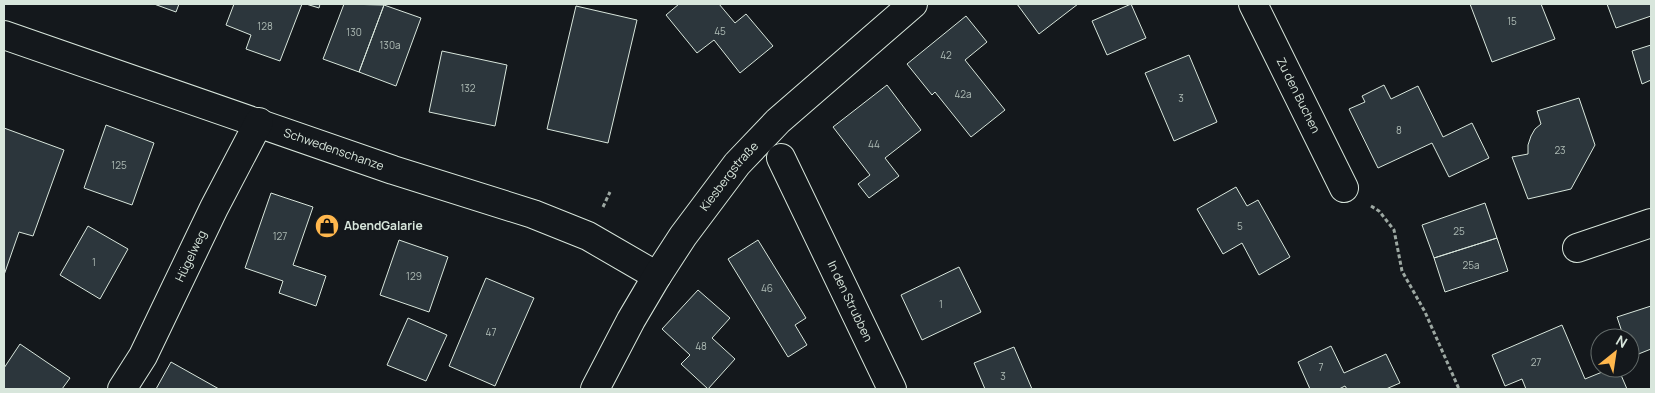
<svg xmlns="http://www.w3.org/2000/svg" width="1655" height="393" font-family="Manrope,sans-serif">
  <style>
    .building { fill: #2c363c; stroke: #d8e6dc }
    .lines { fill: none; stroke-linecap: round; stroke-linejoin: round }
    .minor-casing { stroke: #d8e6dc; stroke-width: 30 }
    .path { stroke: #9da8a2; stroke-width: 3; stroke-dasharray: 4 2.5; stroke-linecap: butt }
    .minor { stroke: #14181c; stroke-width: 28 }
    .labels { text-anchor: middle; stroke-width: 4; stroke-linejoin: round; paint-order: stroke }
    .number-label { font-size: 10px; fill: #adbab4 }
    .street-label { font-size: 12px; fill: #d8e6dc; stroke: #14181c }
    .poi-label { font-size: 12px; font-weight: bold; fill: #d8e6dc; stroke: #14181c; text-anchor: start }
  </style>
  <rect width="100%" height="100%" fill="#14181c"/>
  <!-- building -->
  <path class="building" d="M154,4H179L176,12Z
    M234,4H302L280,61L246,49L251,35L226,25Z
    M306,4H320L319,8Z
    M344,4L384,5L359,72L323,59Z
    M679,4H719L735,23L746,14L773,46L740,73L714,40L697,53L666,15Z
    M1017,4H1078L1039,34Z
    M1131,4L1146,38L1107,55L1092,21Z
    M1470,4H1541L1555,39L1492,62Z
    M1607,4H1651V16L1616,28Z
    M384,5L421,18L396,86L359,72Z
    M576,6L637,20L608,143L547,129Z
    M966,16L987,42L965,60L1005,110L971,137L935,92L932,95L907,64Z
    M1651,45V80L1642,84L1632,51Z
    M442,51L507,65L495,126L429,112Z
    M1189,55L1217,122L1174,141L1145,73Z
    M887,85L921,130L885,158L899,176L869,198L858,184L870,175L833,127Z
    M1384,85L1391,99L1418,86L1443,137L1472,123L1489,158L1449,177L1432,143L1378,168L1349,109L1365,102L1362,96Z
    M1579,98L1595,145L1571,189L1528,199L1512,157L1528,154V145L1531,136L1535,129L1541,124L1537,111Z
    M106,125L154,143L132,205L84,188Z
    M4,128L64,150L33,236L19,232L4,275Z
    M1236,187L1247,206L1258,200L1290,257L1259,275L1242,243L1223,254L1197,209Z
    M271,193L313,207L293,265L326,276L316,306L279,293L283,281L245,268Z
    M1485,203L1497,238L1434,258L1422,225Z
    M88,226L128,249L100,299L60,275Z
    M1497,238L1508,271L1445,292L1434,258Z
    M399,240L448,257L429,312L380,295Z
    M758,240L806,318L795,325L807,345L788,357L728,259Z
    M959,267L981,312L922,340L901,295Z
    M486,278L534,298L495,386L449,366Z
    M698,290L730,318L712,338L735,359L708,389L681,364L690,355L662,329Z
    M1651,306V349L1631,357L1630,338H1624L1617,317Z
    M408,318L447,335L426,381L387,365Z
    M1562,325L1585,379L1612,368H1618L1627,389H1526L1522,379L1505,386L1492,355Z
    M20,344L70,378L62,389H4V368Z
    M1331,346L1344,373L1386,354L1400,383L1386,389H1347L1345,386L1339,389H1310L1298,362Z
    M1014,347L1032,389H985L974,363Z
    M171,362L219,389H156Z"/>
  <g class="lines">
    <!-- minor casing -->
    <g class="minor-casing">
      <g id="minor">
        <path id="s1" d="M1253,4L1344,188"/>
        <path id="s2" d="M4,35L393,170L533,214L588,236L657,276"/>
        <path id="s3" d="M781,158L892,389"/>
        <path d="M1577,248L1651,223"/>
        <path id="s4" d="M122,389L143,356L214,208L259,122"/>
        <path id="s5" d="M595,389L631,320L657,276L683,236L737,164L778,121L913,4"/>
      </g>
    </g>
    <!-- path -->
    <path class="path" d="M1371,206L1379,211L1394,230L1402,271L1425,312L1459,389
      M603,207L610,192"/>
    <!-- minor -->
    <use href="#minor" class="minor"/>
  </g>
  <!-- icons -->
  <defs>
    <g id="shop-disc" transform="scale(1.25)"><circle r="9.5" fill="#ffb74d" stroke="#14181c"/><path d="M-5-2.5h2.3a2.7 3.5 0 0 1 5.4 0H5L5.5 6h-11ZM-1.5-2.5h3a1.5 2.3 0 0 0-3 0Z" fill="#111"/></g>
  </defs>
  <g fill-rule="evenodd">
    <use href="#shop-disc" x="327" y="226"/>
  </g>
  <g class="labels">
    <!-- number labels -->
    <g class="number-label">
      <text x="1512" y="25">15</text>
      <text x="265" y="30">128</text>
      <text x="720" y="35">45</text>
      <text x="354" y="36">130</text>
      <text x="390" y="49">130a</text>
      <text x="946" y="59">42</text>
      <text x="468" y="92">132</text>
      <text x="963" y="98">42a</text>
      <text x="1181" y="102">3</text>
      <text x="1399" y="134">8</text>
      <text x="874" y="148">44</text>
      <text x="1560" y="154">23</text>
      <text x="119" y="169">125</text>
      <text x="1240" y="230">5</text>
      <text x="1459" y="235">25</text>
      <text x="280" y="240">127</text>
      <text x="94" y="266">1</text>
      <text x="1471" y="269">25a</text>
      <text x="414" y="280">129</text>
      <text x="767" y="292">46</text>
      <text x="941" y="308">1</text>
      <text x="491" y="336">47</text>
      <text x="701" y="350">48</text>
      <text x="1536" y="366">27</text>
      <text x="1321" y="371">7</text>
      <text x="1003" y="380">3</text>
    </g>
    <!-- street labels -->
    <g class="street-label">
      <text dy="4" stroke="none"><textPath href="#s1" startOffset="102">Zu den Buchen</textPath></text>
      <text dy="4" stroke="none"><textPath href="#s2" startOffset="349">Schwedenschanze</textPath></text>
      <text dy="4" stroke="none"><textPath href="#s5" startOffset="252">Kiesbergstraße</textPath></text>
      <text dy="4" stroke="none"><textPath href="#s4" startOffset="150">Hügelweg</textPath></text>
      <text dy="4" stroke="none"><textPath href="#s3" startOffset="159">In den Strubben</textPath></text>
    </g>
    <!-- poi labels -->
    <g class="poi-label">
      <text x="344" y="230">AbendGalarie</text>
    </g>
  </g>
  <!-- border -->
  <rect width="1655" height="393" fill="none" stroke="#d8e6dc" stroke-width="10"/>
  <!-- north arrow -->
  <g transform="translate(1615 353) rotate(30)"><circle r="24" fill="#14181c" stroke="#626a69"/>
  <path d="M0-4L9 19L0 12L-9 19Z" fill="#ffb74d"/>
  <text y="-8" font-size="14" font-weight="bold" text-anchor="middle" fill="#d8e6dc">N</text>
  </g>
</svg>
